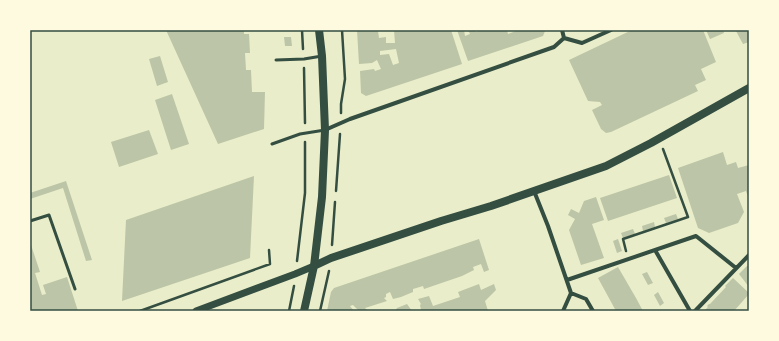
<svg xmlns="http://www.w3.org/2000/svg" width="779" height="341" font-family="'PT Sans Narrow',sans-serif">
  <style>
    .building { fill: #bcc5a7; fill-rule: evenodd }
    .lines { fill: none; stroke-linecap: round; stroke-linejoin: round }
    .path { stroke: #344e41; stroke-width: 2.5 }
    .service { stroke: #344e41; stroke-width: 3 }
    .minor { stroke: #344e41; stroke-width: 4 }
    .tertiary { stroke: #344e41; stroke-width: 7 }
    .secondary { stroke: #344e41; stroke-width: 8 }
    .neatline { fill: none; stroke: #344e41; stroke-width: 1.5 }
  </style>
  <rect width="100%" height="100%" fill="#e9edc9"/>
  <!-- building -->
  <path class="building" d="M166,30H244V34H249L250,53H245L246,70H251L252,92H265L264,129L218,144Z
    M357,30H383V31H378L379,38L386,37V43H395L394,30H451L462,64L366,96L361,93L360,71L374,69L375,71L381,69L377,60L372,63L359,64ZM396,49L399,63L393,65L389,54L380,55V51Z
    M457,30H464L465,36L470,34L468,30H475L476,32L480,30H507L508,34L516,31L515,30L545,31L543,36L468,61Z
    M632,30H703L716,62L701,69L706,80L695,85L698,91L611,132L606,133L601,129L592,110L602,105L600,102L588,101L569,60Z
    M706,30H723L724,33L710,39Z
    M749,30V42L743,44L736,31Z
    M284,37H291L292,46H285Z
    M160,56L168,82L157,86L149,59Z
    M172,94L189,144L171,150L155,100Z
    M149,130L158,154L119,167L111,142Z
    M723,152L727,165L736,162L738,168L749,165V199L746,191L737,194L744,212L738,223L709,233L698,228L678,168Z
    M669,175L677,198L608,221L600,198Z
    M254,176L250,258L122,301L126,220Z
    M66,181L92,260L86,261L63,188L30,199V193Z
    M596,197L604,220L592,224L604,258L581,265L569,230L575,219L568,215L571,209L579,213L584,201Z
    M676,214L678,219L666,223L664,218Z
    M654,222L655,227L643,231L642,226Z
    M633,229L635,234L623,238L621,233Z
    M479,239L489,270L484,272L481,264L473,267L474,270L462,276L424,289L423,286L413,289V292L401,297L393,299L390,292L386,294V297L384,298L387,301L365,308L368,311H359L353,305L350,306L354,311H327L331,292L334,288Z
    M618,239L622,251L617,253L613,241Z
    M30,242L40,272L35,273L42,295L46,294L43,285L67,277L78,311H30Z
    M747,266H749V287L739,274Z
    M618,267L636,298L643,311H616L598,278Z
    M647,272L653,283L648,285L642,274Z
    M733,278L749,293V294L734,311H704L708,307L707,306L709,304H710L726,287L725,286Z
    M479,284L481,290L494,284L496,290L485,301L488,311H418L421,310L420,305L421,304L418,299L429,296L433,306L460,297L458,292Z
    M658,292L664,303L660,306L654,295Z
    M407,304L412,311H395L397,308Z"/>
  <g class="lines">
    <!-- path -->
    <path class="path" d="M302,30L303,49
      M304,68L305,123
      M341,113V104L345,79L342,30
      M336,191L340,134
      M332,245L335,202
      M626,251L623,239L688,217L663,149
      M297,261L305,193V142
      M140,311L270,264L269,250
      M289,311L294,286
      M320,311L329,271"/>
    <!-- service -->
    <path class="service" d="M276,60L304,59L322,56
      M272,144L300,134L325,130
      M30,221L49,215L75,289"/>
    <!-- minor -->
    <path class="minor" d="M562,30L564,38
      M564,38L582,43L611,30
      M325,130L350,119L554,47L564,38
      M534,191L548,226L571,293L563,311
      M655,250L690,311
      M567,280L696,236L736,268
      M571,293L586,299L593,311
      M695,311L749,255"/>
    <!-- tertiary -->
    <path class="tertiary" d="M196,311L295,274L314,266"/>
    <!-- secondary -->
    <path class="secondary" d="M314,266L331,258L441,221L491,206L606,166L651,143L749,88
      M304,311L314,266L322,197L325,130L322,56L319,30"/>
  </g>
  <!-- border -->
  <rect width="779" height="341" fill="none" stroke="#fefae0" stroke-width="62"/>
  <rect x="31" y="31" width="717" height="279" class="neatline"/>
</svg>
